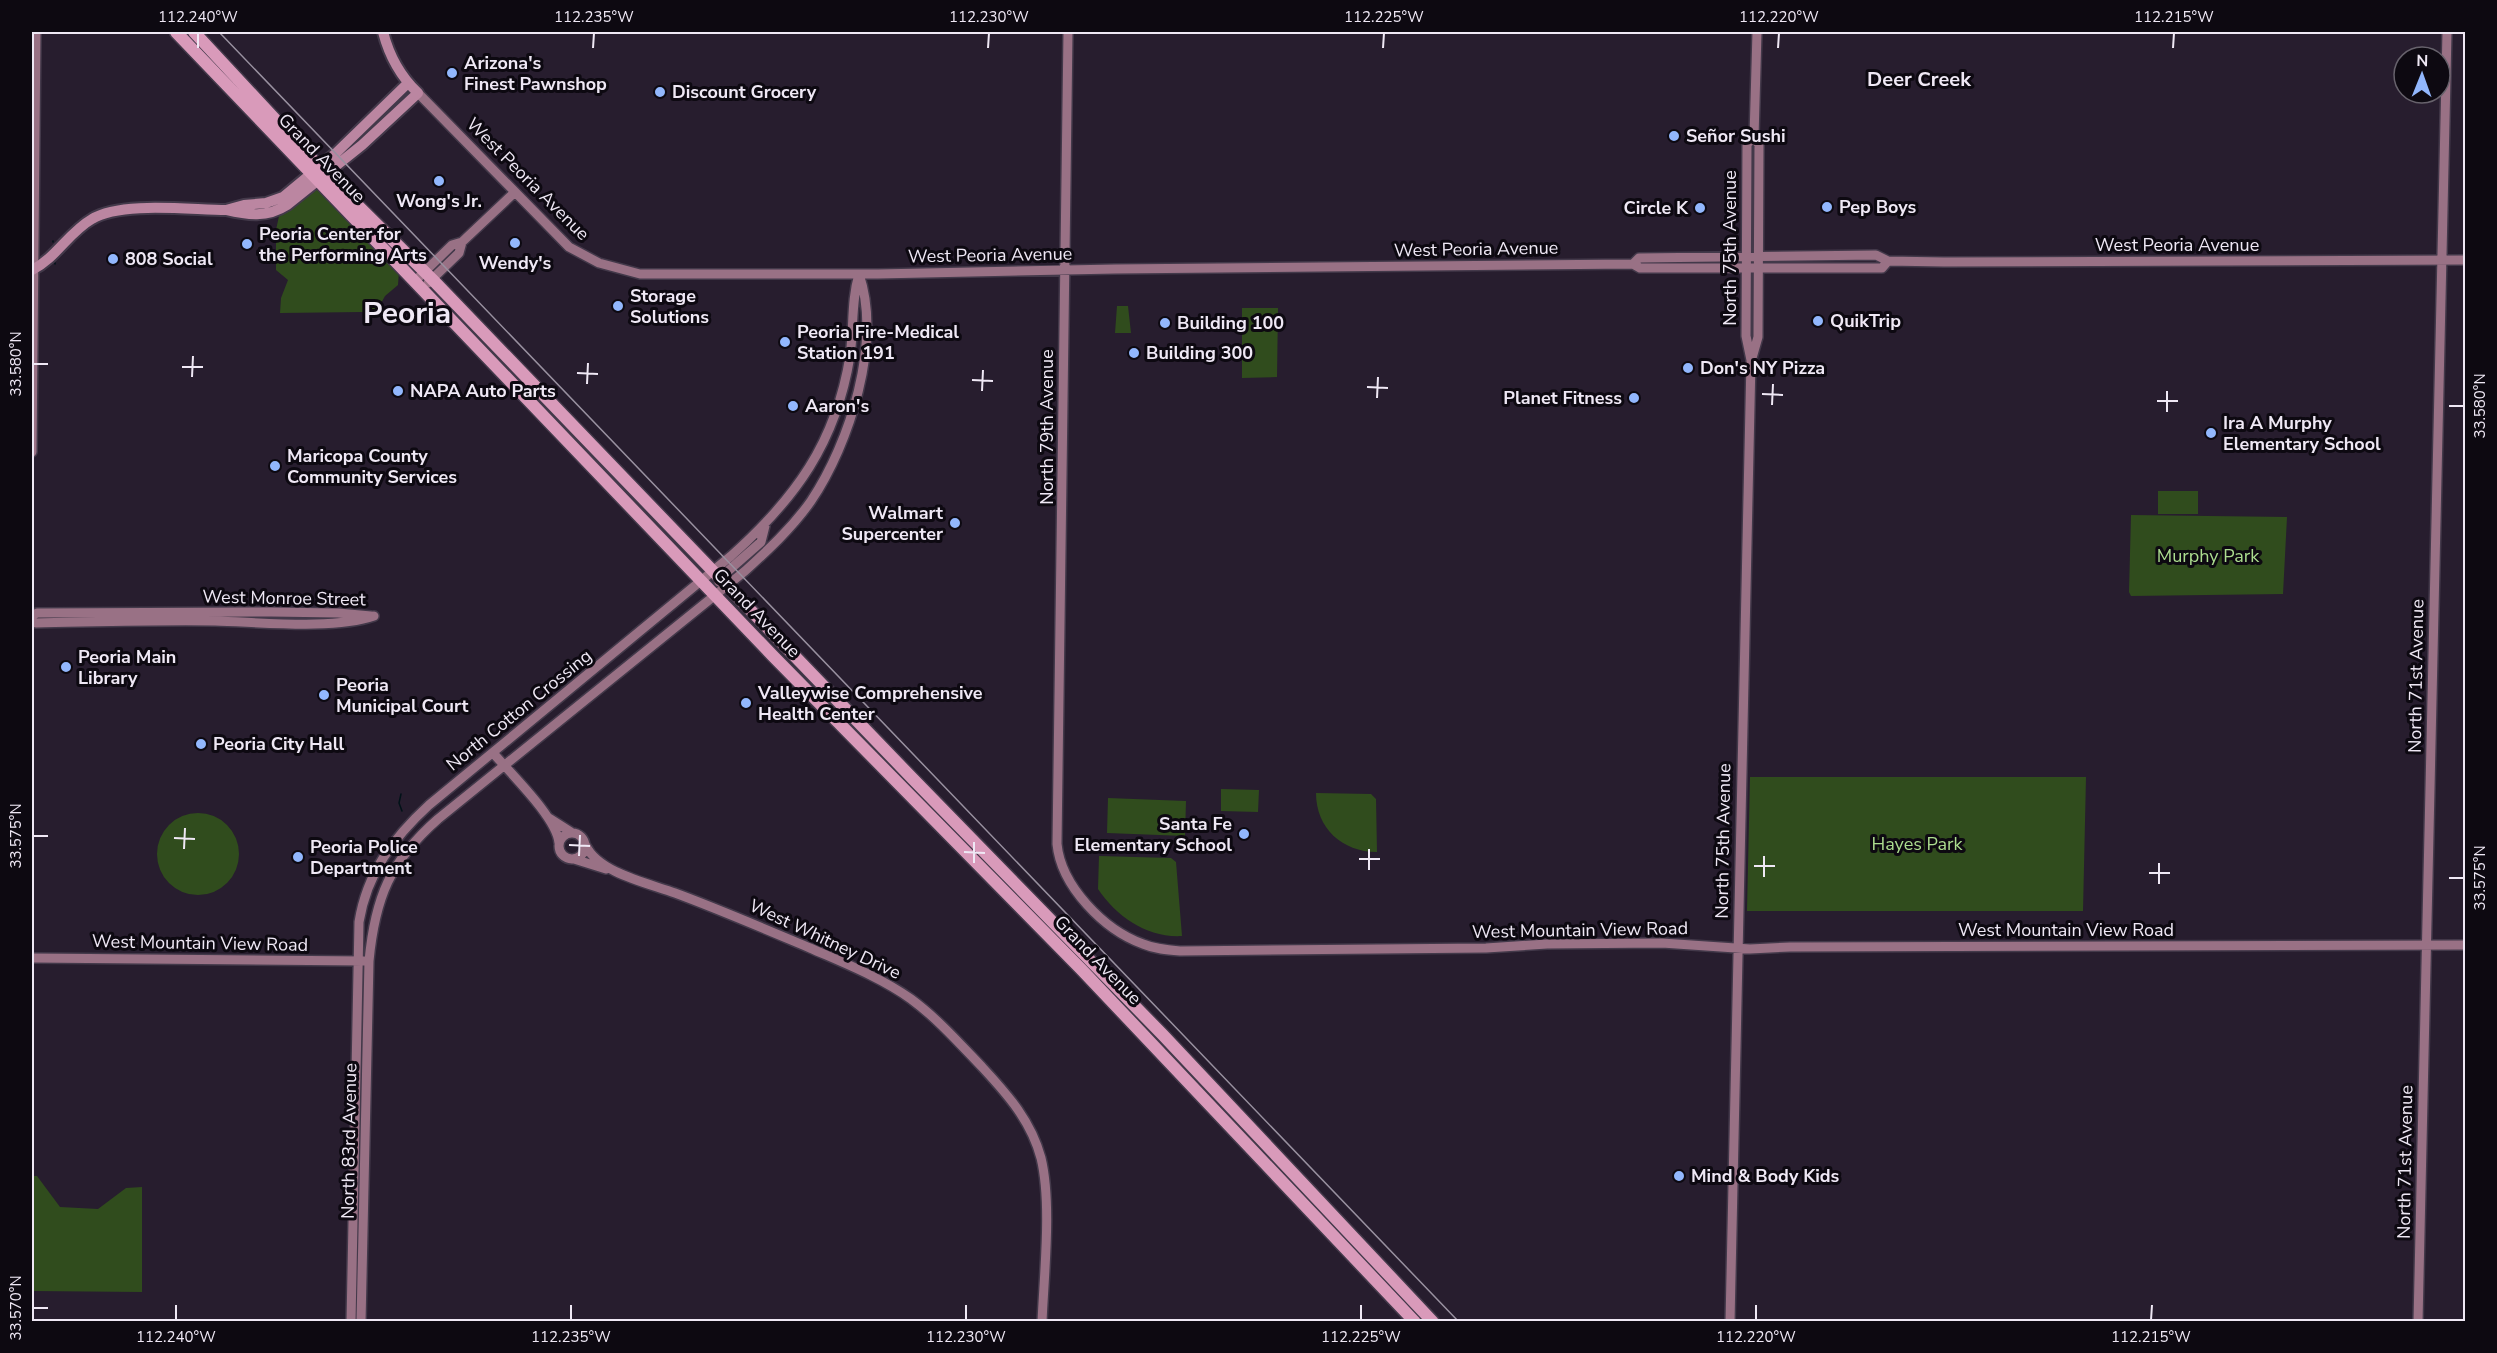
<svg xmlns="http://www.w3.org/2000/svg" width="2497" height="1353" font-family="'Nunito Sans',sans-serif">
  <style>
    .green { fill: #304c1d }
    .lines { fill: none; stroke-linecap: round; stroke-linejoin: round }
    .stream { stroke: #001218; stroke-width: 1.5 }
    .secondary-casing { stroke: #43394a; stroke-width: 12 }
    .primary-casing { stroke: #43394a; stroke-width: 14 }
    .highway-casing { stroke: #43394a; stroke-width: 15 }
    .secondary { stroke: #997185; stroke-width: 9 }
    .primary { stroke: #bb86a1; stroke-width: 10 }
    .highway { stroke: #d99aba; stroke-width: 12 }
    .rail { stroke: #9991a0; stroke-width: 1.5 }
    .ticks { fill: none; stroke: #efe8f5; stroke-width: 2 }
    .poi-dot { fill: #92b7fd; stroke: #0d0911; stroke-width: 2 }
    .labels { text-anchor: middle; stroke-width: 6; stroke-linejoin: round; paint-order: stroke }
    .poi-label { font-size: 18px; font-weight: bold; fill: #efe8f5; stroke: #0d0911; text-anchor: start }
    .street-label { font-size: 18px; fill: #efe8f5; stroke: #0d0911 }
    .park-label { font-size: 18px; fill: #acdd8f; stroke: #0d0911 }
    .neighbourhood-label { font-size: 20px; font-weight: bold; fill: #efe8f5; stroke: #0d0911 }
    .town-label { font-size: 30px; font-weight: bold; fill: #efe8f5; stroke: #0d0911 }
    .neatline { fill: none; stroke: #efe8f5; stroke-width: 2 }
    .ticks-label { font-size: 15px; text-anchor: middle; fill: #efe8f5 }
  </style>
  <rect width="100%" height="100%" fill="#271d2e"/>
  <!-- green -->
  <path class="green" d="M316,189L322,191L399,271L398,285L385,296L374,316L362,312L280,313L281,298L288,280L276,270V230L279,216Z
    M1117,306H1128L1131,333H1115Z
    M1242,308H1278L1277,377L1242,378Z
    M2158,491H2198V514H2158Z
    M2131,515L2287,517L2283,594L2131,596L2129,592Z
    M1750,777H2086L2083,911H1747Z
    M1221,789L1259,790L1258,812L1221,811Z
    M1316,793L1371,794L1376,799L1377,852C1342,852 1316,828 1316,793Z
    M1108,798L1186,801L1185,836L1107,833Z
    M157 854a41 41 0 1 1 82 0a41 41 0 1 1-82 0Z
    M1099,856L1171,858L1176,862L1182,936C1147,938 1117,917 1098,889Z
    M32,1176H37L60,1207L98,1209L126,1188L142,1187V1292L32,1291Z"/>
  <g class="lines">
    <!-- stream -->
    <path class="stream" d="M53,241V242
      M55,263V264
      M401,794L399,803L402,811"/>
    <!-- secondary casing -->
    <g class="secondary-casing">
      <path id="secondary" d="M1068,32L1057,844C1061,886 1104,930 1143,944C1155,949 1167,950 1180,951L1486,948L1547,944L1662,943L1750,949L1790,947L2466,945
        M418,93L569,247L599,263L640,274H878L1115,269L1633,264L1640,268H1882L1888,261
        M1633,264L1639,258L1876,255L1888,261L1944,262L2466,260
        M415,281L452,245L462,242L515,192
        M428,283L459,253L462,242
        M1752,358L1758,337L1759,145L1754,137L1757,32
        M32,452L36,32
        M719,582L720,578L761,542L765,526
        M32,616L37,613L271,612L338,613L371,616
        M32,621L36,623C96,622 155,620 215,621C259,622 334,630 374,616
        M494,754C511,774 557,818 559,843
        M549,818L571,832
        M559 846a13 13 0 1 1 26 0a13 13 0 1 1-26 0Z
        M586,846C599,873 648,883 675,893C721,910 765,929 810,948C844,963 880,977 911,999C938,1019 960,1044 983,1068C1008,1095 1031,1121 1041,1158C1052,1203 1044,1274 1042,1322
        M574,859L606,869
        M32,958L364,961
        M351,1322L359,922C367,873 393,838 429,805L731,556C795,499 836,443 850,356C854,328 851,301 859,274
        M361,1322L369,961C375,898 390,861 438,819L745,571C768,550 792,528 811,501C850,443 882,342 859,274
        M1730,1322L1751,360L1746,336L1747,144L1754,137
        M2418,1322L2447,32"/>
    </g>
    <!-- primary casing -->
    <g class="primary-casing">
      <path id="primary" d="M226,210L244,205L266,203L283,197L336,153L408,83
        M32,270C56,258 69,232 92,219C121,201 191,210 226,210C247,215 267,218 287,205L362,145L418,93C401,77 389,55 383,32"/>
    </g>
    <!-- highway casing -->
    <g class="highway-casing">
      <path id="highway" d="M176,32L773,656L1081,969L1415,1322
        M194,32L326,174L432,279L913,779L1163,1035L1433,1322"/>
    </g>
    <!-- secondary -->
    <use href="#secondary" class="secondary"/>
    <!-- primary -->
    <use href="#primary" class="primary"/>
    <!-- highway -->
    <use href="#highway" class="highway"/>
    <!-- rail -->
    <path class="rail" d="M219,32L1459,1322"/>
  </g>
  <!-- ticks -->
  <path class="ticks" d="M198,48V33M593,48L594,33M988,48L989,33M1383,48L1384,33M1778,48L1779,33M2173,48L2174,33M33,364H48M182,367H203M577,373L598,374M192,377L193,356M972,380L993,381M587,384L588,363M1367,387L1388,388M982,391L983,370M1762,394L1783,395M1377,398L1378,377M2157,401H2178M1772,405L1773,384M2449,406H2464M2167,412V391M33,836H48M174,838L195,839M569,845L590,846M184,849L185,828M964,852L985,853M579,856L580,835M1359,859H1380M974,863V842M1754,866H1775M1369,870V849M2149,873H2170M1764,877V856M2449,878H2464M2159,884V863M33,1308H48M176,1320V1305M571,1320V1305M966,1320V1305M1361,1320V1305M1756,1320V1305M2151,1320L2152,1305"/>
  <!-- markers -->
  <g class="poi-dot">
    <circle cx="452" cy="73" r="6"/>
    <circle cx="660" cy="92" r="6"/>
    <circle cx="1674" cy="136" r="6"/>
    <circle cx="439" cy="181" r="6"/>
    <circle cx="1827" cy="207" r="6"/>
    <circle cx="1700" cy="208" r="6"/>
    <circle cx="515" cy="243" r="6"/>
    <circle cx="247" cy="244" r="6"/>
    <circle cx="113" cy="259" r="6"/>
    <circle cx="618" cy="306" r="6"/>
    <circle cx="1818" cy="321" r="6"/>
    <circle cx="1165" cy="323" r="6"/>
    <circle cx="785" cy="342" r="6"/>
    <circle cx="1134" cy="353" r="6"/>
    <circle cx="1688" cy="368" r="6"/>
    <circle cx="398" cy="391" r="6"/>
    <circle cx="1634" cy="398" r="6"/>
    <circle cx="793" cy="406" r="6"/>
    <circle cx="2211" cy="433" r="6"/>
    <circle cx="275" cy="466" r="6"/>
    <circle cx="955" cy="523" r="6"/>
    <circle cx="66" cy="667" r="6"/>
    <circle cx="324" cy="695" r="6"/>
    <circle cx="746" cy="703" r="6"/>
    <circle cx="201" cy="744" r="6"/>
    <circle cx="1244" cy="834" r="6"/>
    <circle cx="298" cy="857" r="6"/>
    <circle cx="1679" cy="1176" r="6"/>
  </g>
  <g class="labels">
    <!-- poi labels -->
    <g class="poi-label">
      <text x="464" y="69">Arizona's<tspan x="464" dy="21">Finest Pawnshop</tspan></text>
      <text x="672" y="98">Discount Grocery</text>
      <text x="1686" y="142">Señor Sushi</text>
      <text x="439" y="207" text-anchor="middle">Wong's Jr.</text>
      <text x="1839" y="213">Pep Boys</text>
      <text x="1688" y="214" text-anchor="end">Circle K</text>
      <text x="259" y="240">Peoria Center for<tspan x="259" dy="21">the Performing Arts</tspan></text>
      <text x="125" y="265">808 Social</text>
      <text x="515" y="269" text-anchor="middle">Wendy's</text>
      <text x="630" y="302">Storage<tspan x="630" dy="21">Solutions</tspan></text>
      <text x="1830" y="327">QuikTrip</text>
      <text x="1177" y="329">Building 100</text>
      <text x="797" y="338">Peoria Fire-Medical<tspan x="797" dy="21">Station 191</tspan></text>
      <text x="1146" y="359">Building 300</text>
      <text x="1700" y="374">Don's NY Pizza</text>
      <text x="410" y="397">NAPA Auto Parts</text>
      <text x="1622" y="404" text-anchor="end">Planet Fitness</text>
      <text x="805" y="412">Aaron's</text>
      <text x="2223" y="429">Ira A Murphy<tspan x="2223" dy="21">Elementary School</tspan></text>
      <text x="287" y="462">Maricopa County<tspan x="287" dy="21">Community Services</tspan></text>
      <text x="943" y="519" text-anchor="end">Walmart<tspan x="943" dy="21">Supercenter</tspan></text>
      <text x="78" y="663">Peoria Main<tspan x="78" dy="21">Library</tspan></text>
      <text x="336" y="691">Peoria<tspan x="336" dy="21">Municipal Court</tspan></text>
      <text x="758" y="699">Valleywise Comprehensive<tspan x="758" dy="21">Health Center</tspan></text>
      <text x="213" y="750">Peoria City Hall</text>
      <text x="1232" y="830" text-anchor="end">Santa Fe<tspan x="1232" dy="21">Elementary School</tspan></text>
      <text x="310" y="853">Peoria Police<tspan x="310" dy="21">Department</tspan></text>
      <text x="1691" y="1182">Mind &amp; Body Kids</text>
    </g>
    <!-- street labels -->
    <g class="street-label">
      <text transform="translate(322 158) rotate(46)" y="6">Grand Avenue</text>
      <text transform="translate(528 179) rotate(45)" y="6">West Peoria Avenue</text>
      <text x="2177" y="251">West Peoria Avenue</text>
      <text transform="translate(1730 248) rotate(-90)" y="6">North 75th Avenue</text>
      <text transform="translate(1476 249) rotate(-1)" y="6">West Peoria Avenue</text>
      <text transform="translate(990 255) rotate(-1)" y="6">West Peoria Avenue</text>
      <text transform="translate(1047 427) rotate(-90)" y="6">North 79th Avenue</text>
      <text transform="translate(284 598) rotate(1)" y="6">West Monroe Street</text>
      <text transform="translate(757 613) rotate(46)" y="6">Grand Avenue</text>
      <text transform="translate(2416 676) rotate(-89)" y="6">North 71st Avenue</text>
      <text transform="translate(519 710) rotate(-39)" y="6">North Cotton Crossing</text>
      <text transform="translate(1723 841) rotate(-89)" y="6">North 75th Avenue</text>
      <text transform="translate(1580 930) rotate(-1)" y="6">West Mountain View Road</text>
      <text x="2066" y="936">West Mountain View Road</text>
      <text transform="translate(825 939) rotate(25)" y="6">West Whitney Drive</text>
      <text transform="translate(200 943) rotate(1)" y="6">West Mountain View Road</text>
      <text transform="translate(1098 960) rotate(46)" y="6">Grand Avenue</text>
      <text transform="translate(349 1141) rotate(-89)" y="6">North 83rd Avenue</text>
      <text transform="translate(2405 1162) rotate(-89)" y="6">North 71st Avenue</text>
    </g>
    <!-- park labels -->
    <g class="park-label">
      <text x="2208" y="562">Murphy Park</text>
      <text x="1917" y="850">Hayes Park</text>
    </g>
    <!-- neighbourhood labels -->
    <g class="neighbourhood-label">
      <text x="1919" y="86">Deer Creek</text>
    </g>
    <!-- town labels -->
    <g class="town-label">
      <text x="407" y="323">Peoria</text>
    </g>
  </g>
  <!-- border -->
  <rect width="2497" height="1353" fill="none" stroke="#0d0911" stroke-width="66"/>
  <!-- north arrow -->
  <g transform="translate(2422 75) rotate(1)"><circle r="28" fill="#0d0911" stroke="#67626c" stroke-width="1.5"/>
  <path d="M0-4.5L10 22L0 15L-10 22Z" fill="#92b7fd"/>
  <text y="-9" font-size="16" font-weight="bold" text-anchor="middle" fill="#efe8f5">N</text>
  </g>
  <rect x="33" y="33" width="2431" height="1287" class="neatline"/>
  <g class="ticks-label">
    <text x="198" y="22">112.240°W</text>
    <text x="594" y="22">112.235°W</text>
    <text x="989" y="22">112.230°W</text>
    <text x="1384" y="22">112.225°W</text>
    <text x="1779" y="22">112.220°W</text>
    <text x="2174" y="22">112.215°W</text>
    <text transform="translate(16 364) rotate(-90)" y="5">33.580°N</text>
    <text transform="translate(2480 406) rotate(-90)" y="5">33.580°N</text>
    <text transform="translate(16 836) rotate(-90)" y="5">33.575°N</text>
    <text transform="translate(2480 878) rotate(-90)" y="5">33.575°N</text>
    <text transform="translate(16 1308) rotate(-90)" y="5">33.570°N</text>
    <text x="176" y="1342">112.240°W</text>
    <text x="571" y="1342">112.235°W</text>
    <text x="966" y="1342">112.230°W</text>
    <text x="1361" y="1342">112.225°W</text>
    <text x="1756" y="1342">112.220°W</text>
    <text x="2151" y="1342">112.215°W</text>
  </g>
</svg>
